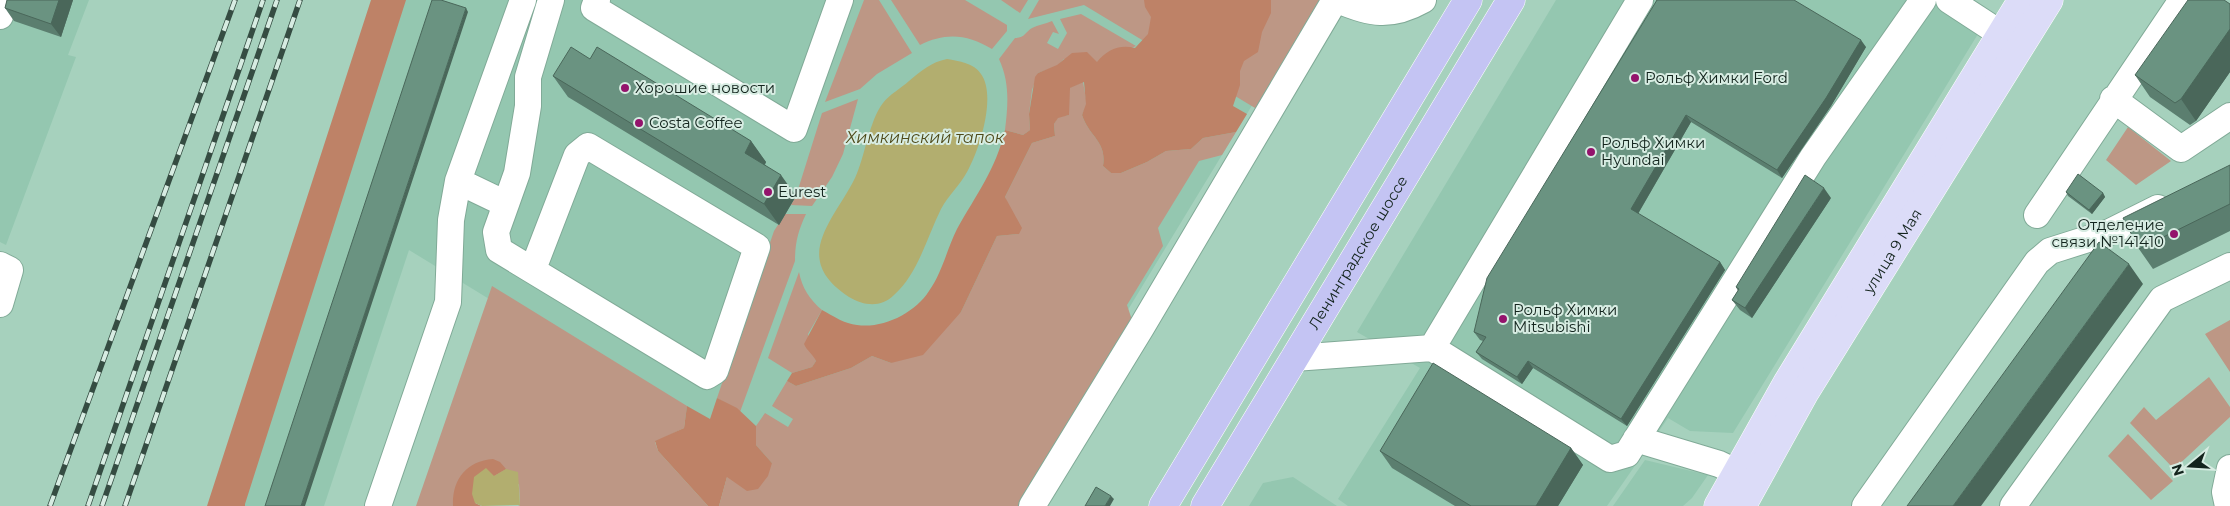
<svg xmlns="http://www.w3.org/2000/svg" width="2230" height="506" font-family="Montserrat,sans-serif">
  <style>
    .built { fill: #94c7b0 }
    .green { fill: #bd9785 }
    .forest { fill: #be8267 }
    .water { fill: #b2ae6f }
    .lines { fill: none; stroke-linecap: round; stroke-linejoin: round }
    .minor-casing { stroke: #80aa97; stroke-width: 28 }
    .major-casing { stroke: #fff; stroke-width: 29 }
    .highway-casing { stroke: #fff; stroke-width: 29 }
    .minor { stroke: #fff; stroke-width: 26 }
    .major { stroke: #dcdcf8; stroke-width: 28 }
    .highway { stroke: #c4c4f3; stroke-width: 28 }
    .rail-casing { stroke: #354c42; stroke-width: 5.5 }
    .rail { stroke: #d7ece2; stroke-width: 4; stroke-dasharray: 11; stroke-linecap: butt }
    .wall { fill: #5b7e6f }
    .shaded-wall { fill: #4a675a }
    .building { fill: #6a9381; stroke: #4a675a }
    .poi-dot { fill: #94136c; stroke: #d7ece2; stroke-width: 2 }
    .labels { text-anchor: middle; stroke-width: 4; stroke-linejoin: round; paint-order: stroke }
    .poi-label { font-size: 15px; fill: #13241d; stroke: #d7ece2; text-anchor: start }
    .street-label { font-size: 15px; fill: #13241d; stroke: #d7ece2 }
    .water-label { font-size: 16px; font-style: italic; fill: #4e4a1a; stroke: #d7ece2 }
  </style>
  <rect width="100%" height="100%" fill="#a6d1bd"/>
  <!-- built -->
  <path class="built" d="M0,0H89L68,55L76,57L6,245L0,242Z
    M400,0H1316L1038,458L827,506L409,250L324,506H230Z
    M1556,0H1944L1939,8L1978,34L1733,433L1690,431L1668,418L1607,506H1348L1338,499L1420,368L1357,332Z
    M1645,460L1708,475L1692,498L1683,506H1613Z
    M1293,477L1337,506H1249L1263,483Z"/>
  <!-- green -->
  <path class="green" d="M864,0H879L912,53L877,74L860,89L825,102Z
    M891,0H965L1007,25V31L992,49C968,34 945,32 920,45Z
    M1001,0H1028L1020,13Z
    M1039,0H1327L1260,111L1084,5L1028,19Z
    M1081,14L1136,46L1097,63L1064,59L1057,66L1038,73L1032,90L1029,114L1030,130L1023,135L1005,130C1008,105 1010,83 999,59L1015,38C1025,38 1025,32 1032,28C1038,25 1045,24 1052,21L1059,34L1053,32L1047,43L1058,49L1067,33L1060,19Z
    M1083,82L1087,104L1082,115C1089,137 1107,141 1103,166L1111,173H1121L1147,162L1166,151L1191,149L1203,138L1236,132L1222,155L1199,161L1158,228L1163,246L1127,305L1132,320L1020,506H719L727,477L772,463L756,445V426L765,413L788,427L793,419L772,406L787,381L796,386L851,368L872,356L891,363L961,312L997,236L1019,234L1005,197L1032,143L1055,136L1054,124L1058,117L1069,115V88Z
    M858,99L843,154L832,177L812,206L791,205L796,196L822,113Z
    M2128,127L2171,161L2136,185L2106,160Z
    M785,214H806C798,231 795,243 795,261L740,412L717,398L774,231Z
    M799,272C802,288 810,300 822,310L808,334L816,361L812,367L792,373L768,358Z
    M492,286L687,406L684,428L655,442L658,451L708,506H518L520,505L519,484L475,503L481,506H416Z
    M2230,320V372L2205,334Z
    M2209,377L2230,407V417L2174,469L2130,423L2144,407L2156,420Z
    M2128,434L2173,481L2151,500L2108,456Z"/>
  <!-- forest -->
  <path class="forest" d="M371,0H406L245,504V506H207Z
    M1144,0H1271V13L1262,32L1258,52L1244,61L1240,71V85L1233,106L1247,114L1236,132L1203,138L1191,149L1166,151L1147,162L1121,173H1111L1103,166C1107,141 1089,137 1082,115L1086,104L1084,82L1070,88L1069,115L1058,118L1054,124L1055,136L1032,143L1005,197L1022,228L1019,234L997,236L961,312L923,355L891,363L872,356L851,368L796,386L787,381L792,373L812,367L816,361C813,354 807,351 804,344L822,310C833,316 845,324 857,325C883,329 915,313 929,291C942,273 947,249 957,229C976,195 996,169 1005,130L1023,135L1030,130L1029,114L1035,77L1038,73L1057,65L1072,53L1087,52L1097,62C1107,50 1119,44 1135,48L1148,34L1151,17L1145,7Z
    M717,398L737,408L756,426V445L772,463L768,476L758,489L747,491L727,477L719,506H708L658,451L655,441L684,428L687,406L710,419Z
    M493,459L500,462L506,469L494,476L475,503L481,506H453C452,480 466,461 493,459Z"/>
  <!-- water -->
  <path class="water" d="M947,59C959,61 974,63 981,74C997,96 979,151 967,172C960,185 948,196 941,209C927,237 918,274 894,295C881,308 864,306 849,297C790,258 833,222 855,178C865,157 869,121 883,103C889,95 901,88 909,81C921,71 931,62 947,59Z
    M486,468L494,476L506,469L518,472L520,505L482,506L475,503L472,494L474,477Z"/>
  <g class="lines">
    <!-- minor casing -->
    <g class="minor-casing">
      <path id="minor" d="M597,0L594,8L794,129L840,0
        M1338,0C1370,14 1391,18 1423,0
        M1949,0L2001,34
        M0,16L5,0
        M2113,99L2181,149L2230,116
        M458,181L506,204L517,173L528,106V77L551,0
        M506,204L496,232L499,250L707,376L715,371L757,247L588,146L577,155L533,269
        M2037,215L2182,0
        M0,265L10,270L0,304
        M1432,348L1640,0
        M1294,358L1432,348L1610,459L1627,454L1813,157L1923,0
        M1636,439L1719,464L1736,472
        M378,506L448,302L451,220L458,181L523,0
        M1032,506L1141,328L1335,0
        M1865,506L2037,262L2050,251L2110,232L2158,208
        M2013,506L2162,299L2230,266
        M2228,506L2225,492L2230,468"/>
    </g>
    <!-- major casing -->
    <g class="major-casing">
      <g id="major">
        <path d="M1718,506L1787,383L2022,0"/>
        <path id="s1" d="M1742,506L1805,392L2049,0"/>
      </g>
    </g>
    <!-- highway casing -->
    <g class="highway-casing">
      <g id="highway">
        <path d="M1163,506L1468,0"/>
        <path id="s2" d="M1205,506L1511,0"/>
      </g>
    </g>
    <!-- minor -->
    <use href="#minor" class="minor"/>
    <!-- major -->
    <use href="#major" class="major"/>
    <!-- highway -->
    <use href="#highway" class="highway"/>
    <!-- rail casing -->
    <g class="rail-casing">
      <path id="rail" d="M50,506L235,0
        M88,506L263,0
        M102,506L277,0
        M125,506L300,0"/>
    </g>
    <!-- rail -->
    <use href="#rail" class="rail"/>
  </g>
  <!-- wall -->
  <path class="wall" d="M7,0H73L61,37L14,21L5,8Z
    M1657,0L1866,47L1831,106L1782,178L1691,122L1638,214L1720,262L1725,270L1627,426L1533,368L1522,384L1482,359L1476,352L1483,341L1480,340L1474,332Z
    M2230,4V72L2196,121L2190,125L2150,97L2135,75Z
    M590,59L751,141L766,162L765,165L796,196L779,225L568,97L553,76Z
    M2230,165V231L2153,269L2139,249Z
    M2066,192L2103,193L2105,197L2092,214L2068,196Z
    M1831,198L1752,318L1740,310L1732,300L1738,291L1736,287Z
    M1571,448L1583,465L1558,506H1455L1392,468L1380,451Z"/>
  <!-- shaded-wall -->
  <path class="shaded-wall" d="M59,0H73L61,37L51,24Z
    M466,8L468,12L305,506H301Z
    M2230,29V72L2196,121L2181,99Z
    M1861,40L1866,47L1831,106L1782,178L1777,170Z
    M1686,115L1691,122L1636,217L1631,209Z
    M751,141L766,162L759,174L745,153Z
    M781,175L796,196L779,225L764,204Z
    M1824,188L1831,198L1752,318L1745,308Z
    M2103,193L2105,197L2092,214L2089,210Z
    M1720,262L1725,270L1627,426L1621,419Z
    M2129,264L2143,284L1981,506H1953Z
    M1528,361L1533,368L1522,384L1517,377Z
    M1571,448L1583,465L1558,506H1536Z
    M1111,496L1114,499L1110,506H1105Z"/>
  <!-- building -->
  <path class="building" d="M7,0H59L51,24L5,8Z
    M432,0H441L466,8L301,506H265Z
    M1657,0H1794L1861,40L1826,98L1777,170L1686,115L1631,209L1720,262L1621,419L1528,361L1517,377L1476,352L1486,337L1474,332L1487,278Z
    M2188,0H2224L2230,4V29L2181,99L2175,103L2135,75Z
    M571,47L590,59L597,47L751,141L745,153L781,175L764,204L553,76Z
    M2230,165V204L2139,249L2123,218Z
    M2078,174L2103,193L2089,210L2066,192Z
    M1805,175L1824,188L1745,308L1732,300L1739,289L1736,287Z
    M2099,242L2129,264L1953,506H1907Z
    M1433,363L1571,448L1536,506H1471L1380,451Z
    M1096,487L1111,496L1105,506H1085Z"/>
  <!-- markers -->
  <g class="poi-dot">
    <circle cx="1635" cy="78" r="5"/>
    <circle cx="625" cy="88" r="5"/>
    <circle cx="639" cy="123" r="5"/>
    <circle cx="1591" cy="152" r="5"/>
    <circle cx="768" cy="192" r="5"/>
    <circle cx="2174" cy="234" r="5"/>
    <circle cx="1503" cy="319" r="5"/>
  </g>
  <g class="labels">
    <!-- poi labels -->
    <g class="poi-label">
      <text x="1645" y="83">Рольф Химки Ford</text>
      <text x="635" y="93">Хорошие новости</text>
      <text x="649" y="128">Costa Coffee</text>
      <text x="1601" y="148">Рольф Химки<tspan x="1601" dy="17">Hyundai</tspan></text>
      <text x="778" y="197">Eurest</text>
      <text x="2164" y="230" text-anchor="end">Отделение<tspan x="2164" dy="17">связи №141410</tspan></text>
      <text x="1513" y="315">Рольф Химки<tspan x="1513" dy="17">Mitsubishi</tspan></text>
    </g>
    <!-- street labels -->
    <g class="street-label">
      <text dy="5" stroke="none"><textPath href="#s1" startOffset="296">улица 9 Мая</textPath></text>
      <text dy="5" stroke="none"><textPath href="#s2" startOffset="296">Ленинградское шоссе</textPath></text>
    </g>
    <!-- water labels -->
    <g class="water-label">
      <text x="925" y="143">Химкинский тапок</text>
    </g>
  </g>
  <!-- north arrow -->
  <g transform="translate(2190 466) rotate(252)" stroke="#d7ece2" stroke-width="4" paint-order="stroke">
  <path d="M0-4L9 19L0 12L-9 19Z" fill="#13241d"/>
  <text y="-8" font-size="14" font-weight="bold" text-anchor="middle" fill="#13241d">N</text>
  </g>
</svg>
